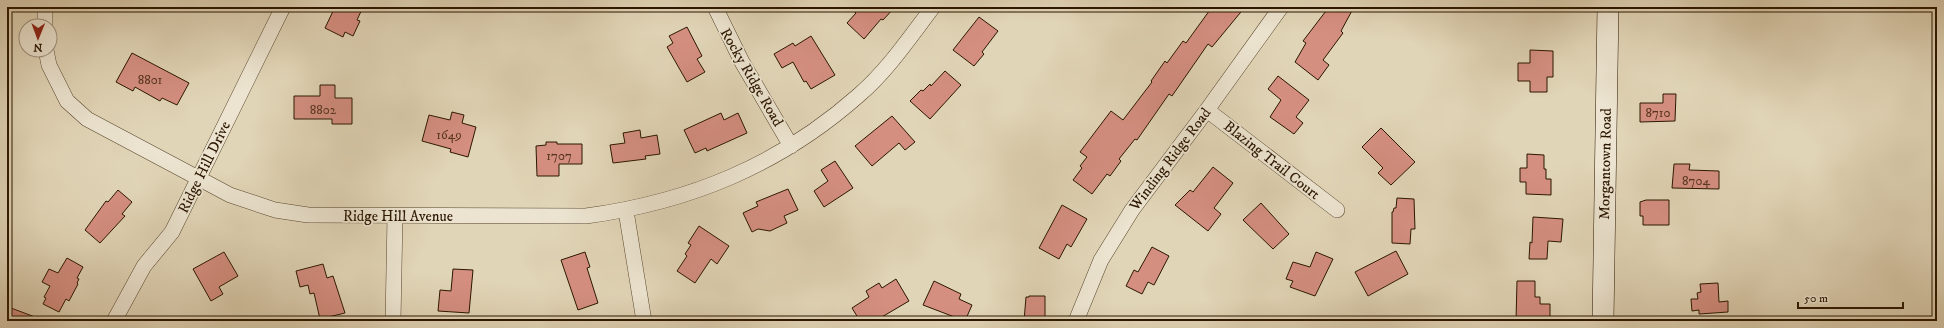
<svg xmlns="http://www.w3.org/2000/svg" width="1944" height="328" font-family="'IM FELL DW Pica',serif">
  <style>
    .building { fill: #d58f81; stroke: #2b1600 }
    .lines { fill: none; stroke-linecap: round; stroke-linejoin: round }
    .street-casing { stroke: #58462e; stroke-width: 16 }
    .secondary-casing { stroke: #2b1600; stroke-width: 22 }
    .street { stroke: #ece4d0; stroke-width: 15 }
    .secondary { stroke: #ece4d0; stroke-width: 21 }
    .labels { text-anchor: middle; stroke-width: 3.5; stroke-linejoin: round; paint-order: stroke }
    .number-label { font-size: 13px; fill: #563420 }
    .street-label { font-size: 15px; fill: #2b1600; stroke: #ece4d0 }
  </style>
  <rect width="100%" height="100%" fill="#e1d5b7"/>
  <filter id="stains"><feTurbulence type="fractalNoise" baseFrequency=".005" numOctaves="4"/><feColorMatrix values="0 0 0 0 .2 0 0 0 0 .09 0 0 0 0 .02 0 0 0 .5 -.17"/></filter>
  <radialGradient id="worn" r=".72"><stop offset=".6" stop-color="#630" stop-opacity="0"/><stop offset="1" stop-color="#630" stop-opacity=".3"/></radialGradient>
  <!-- building -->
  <path class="building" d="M335,7H363L357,20L360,21L353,36L345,32L343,37L325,28Z
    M849,7H895L883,20L881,19L864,39L847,23L856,13Z
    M1212,7H1245L1212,47L1208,44L1172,96L1169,94L1137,140L1135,139L1119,159L1121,161L1110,176L1107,174L1092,194L1073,180L1082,168L1080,166L1087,157L1080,152L1111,111L1123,120L1152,82L1151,81L1165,61L1167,63L1183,41L1186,43Z
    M1329,7H1354L1341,31L1343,33L1323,60L1329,65L1318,80L1295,62L1306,43L1303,41Z
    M979,17L998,31L982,52L984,54L974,66L953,50Z
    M687,27L702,56L697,59L705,72L687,82L667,47L673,43L669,36Z
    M811,36L835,75L811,89L806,81L804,82L793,62L782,68L774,54L793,43L795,46Z
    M1530,50L1553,51V77H1547V92H1530V81H1518V63H1530Z
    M132,53L189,83L177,105L162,98L160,101L135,87L133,91L116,82Z
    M945,71L961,85L930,119L910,101L921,90L923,91L930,84L931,86Z
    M1278,76L1309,100L1296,117L1303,123L1294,134L1270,117L1281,100L1268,89Z
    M320,85H335V98H352V124H332V119H294V96H320Z
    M1663,94H1676L1675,121L1640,122V103H1663Z
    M452,112L464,115L462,123L476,127L468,157L450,152L451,149L422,141L429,115L450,120Z
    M721,113L724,120L738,113L747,133L707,151L706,148L695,153L684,130Z
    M892,116L915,142L905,150L899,143L872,166L855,146Z
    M1381,128L1415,162L1391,185L1378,173L1383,168L1362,147Z
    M640,130L641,138L657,135L660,154L645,156L646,159L613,163L610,145L625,143L623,133Z
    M546,142H557V144H582V164H559V176H537L536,146L546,145Z
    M1527,154L1544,155V169H1546V179H1551V195L1526,194V182H1520V168H1527Z
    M835,161L853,188L824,207L814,191L828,181L821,170Z
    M1674,164H1690L1689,170L1719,171V189L1672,188Z
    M1213,167L1233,183L1214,208L1221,214L1208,231L1175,205L1190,190L1193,192Z
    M788,189L798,210L784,216L787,223L770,231L758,229L752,232L743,213L758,206L756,202Z
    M118,190L132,202L122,214L125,216L100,243L85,230L106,201L108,202Z
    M1397,198L1414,199L1415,229H1411L1410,244L1392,243V212H1393L1394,208H1396Z
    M1646,200H1669V225H1643V216H1640V202Z
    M1261,203L1289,234L1273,249L1243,220Z
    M1062,205L1087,219L1071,247L1067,244L1059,259L1039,248Z
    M1533,217L1563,219L1561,242L1548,241L1547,259H1529L1530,242L1532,243Z
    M699,226L729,246L717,264L711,259L695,283L677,271L687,256L685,254L691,245L688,243Z
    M1152,247L1169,256L1154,285L1148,282L1142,294L1126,286L1134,270L1138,272Z
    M1396,251L1408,274L1368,296L1355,272Z
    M224,252L238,276L219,287L223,294L211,301L193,269Z
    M585,252L590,267L587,268L598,303L578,310L561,260Z
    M1316,252L1333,259L1315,296L1290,287L1293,281L1286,279L1293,262L1310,267Z
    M67,258L83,267L77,278L79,279L77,283L78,284L69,301L66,299L59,312L43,304L46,298L44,297L50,286L42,282L49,269L58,273Z
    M323,264L327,278L333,276L345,313L320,319L314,293L310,294L308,285L300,287L296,271Z
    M453,269L473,270L469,313L438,311L440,290L451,291Z
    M896,279L909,301L875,321H860L852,308L869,297L866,291L879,283L882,288Z
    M934,281L961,294L959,299L972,305L965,321L923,305Z
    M1517,281H1535V297H1540V304H1550V321H1516Z
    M1718,283L1719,302L1728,301V312L1699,314V310L1692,311L1691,299H1698L1697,293L1701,292L1700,284Z
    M1029,296H1045V321H1024L1026,297H1029Z
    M11,308L43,320V321H7Z"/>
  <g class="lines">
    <!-- street casing -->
    <g class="street-casing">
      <path id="street" d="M45,7V26
        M715,7L742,62L791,146
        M46,50L49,65L67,101L87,119L230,195L275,210L308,215L586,216C690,202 780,165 859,95C888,70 910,37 933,7
        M1207,110L1337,210
        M626,211L644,321
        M114,321L144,266L172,232L283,7
        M393,321L395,216
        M1076,321L1101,260L1132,210L1207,110L1281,7"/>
    </g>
    <!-- secondary casing -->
    <g class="secondary-casing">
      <path id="secondary" d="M1603,321L1608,7"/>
    </g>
    <!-- street -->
    <use href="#street" class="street"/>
    <!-- secondary -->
    <use href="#secondary" class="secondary"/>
  </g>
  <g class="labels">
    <!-- number labels -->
    <g class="number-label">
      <text x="150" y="84">8801</text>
      <text x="323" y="114">8802</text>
      <text x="1658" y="117">8710</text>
      <text x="449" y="139">1649</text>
      <text x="559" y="160">1707</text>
      <text x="1696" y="185">8704</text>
    </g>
    <!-- street labels -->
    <g class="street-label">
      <text transform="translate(752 77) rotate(60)" y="5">Rocky Ridge Road</text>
      <text transform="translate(1170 159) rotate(-53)" y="5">Winding Ridge Road</text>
      <text transform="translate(1272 160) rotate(38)" y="5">Blazing Trail Court</text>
      <text transform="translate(1605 164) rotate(-89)" y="5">Morgantown Road</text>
      <text transform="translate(204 167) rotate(-64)" y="5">Ridge Hill Drive</text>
      <text x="398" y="221">Ridge Hill Avenue</text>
    </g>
  </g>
  <!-- margin -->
  <rect width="1944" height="328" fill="none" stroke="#e1d5b7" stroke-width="24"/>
  <rect x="8" y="8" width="1928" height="312" fill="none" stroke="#2b1600" stroke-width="2"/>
  <rect x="12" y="12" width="1920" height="304" fill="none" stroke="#2b1600"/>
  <!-- north arrow -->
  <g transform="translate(38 38) rotate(181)"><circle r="19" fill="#ece4d0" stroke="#9f927d"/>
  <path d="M0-3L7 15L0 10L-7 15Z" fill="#8f2418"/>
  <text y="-6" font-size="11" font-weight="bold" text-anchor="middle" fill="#2b1600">N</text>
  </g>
  <!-- scale -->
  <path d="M1798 302v6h105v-6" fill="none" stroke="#2b1600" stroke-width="2"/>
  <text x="1804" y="302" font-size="12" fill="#2b1600" stroke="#ece4d0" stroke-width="3" paint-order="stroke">50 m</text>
  <rect width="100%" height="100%" filter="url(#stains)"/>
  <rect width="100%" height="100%" fill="url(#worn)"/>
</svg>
